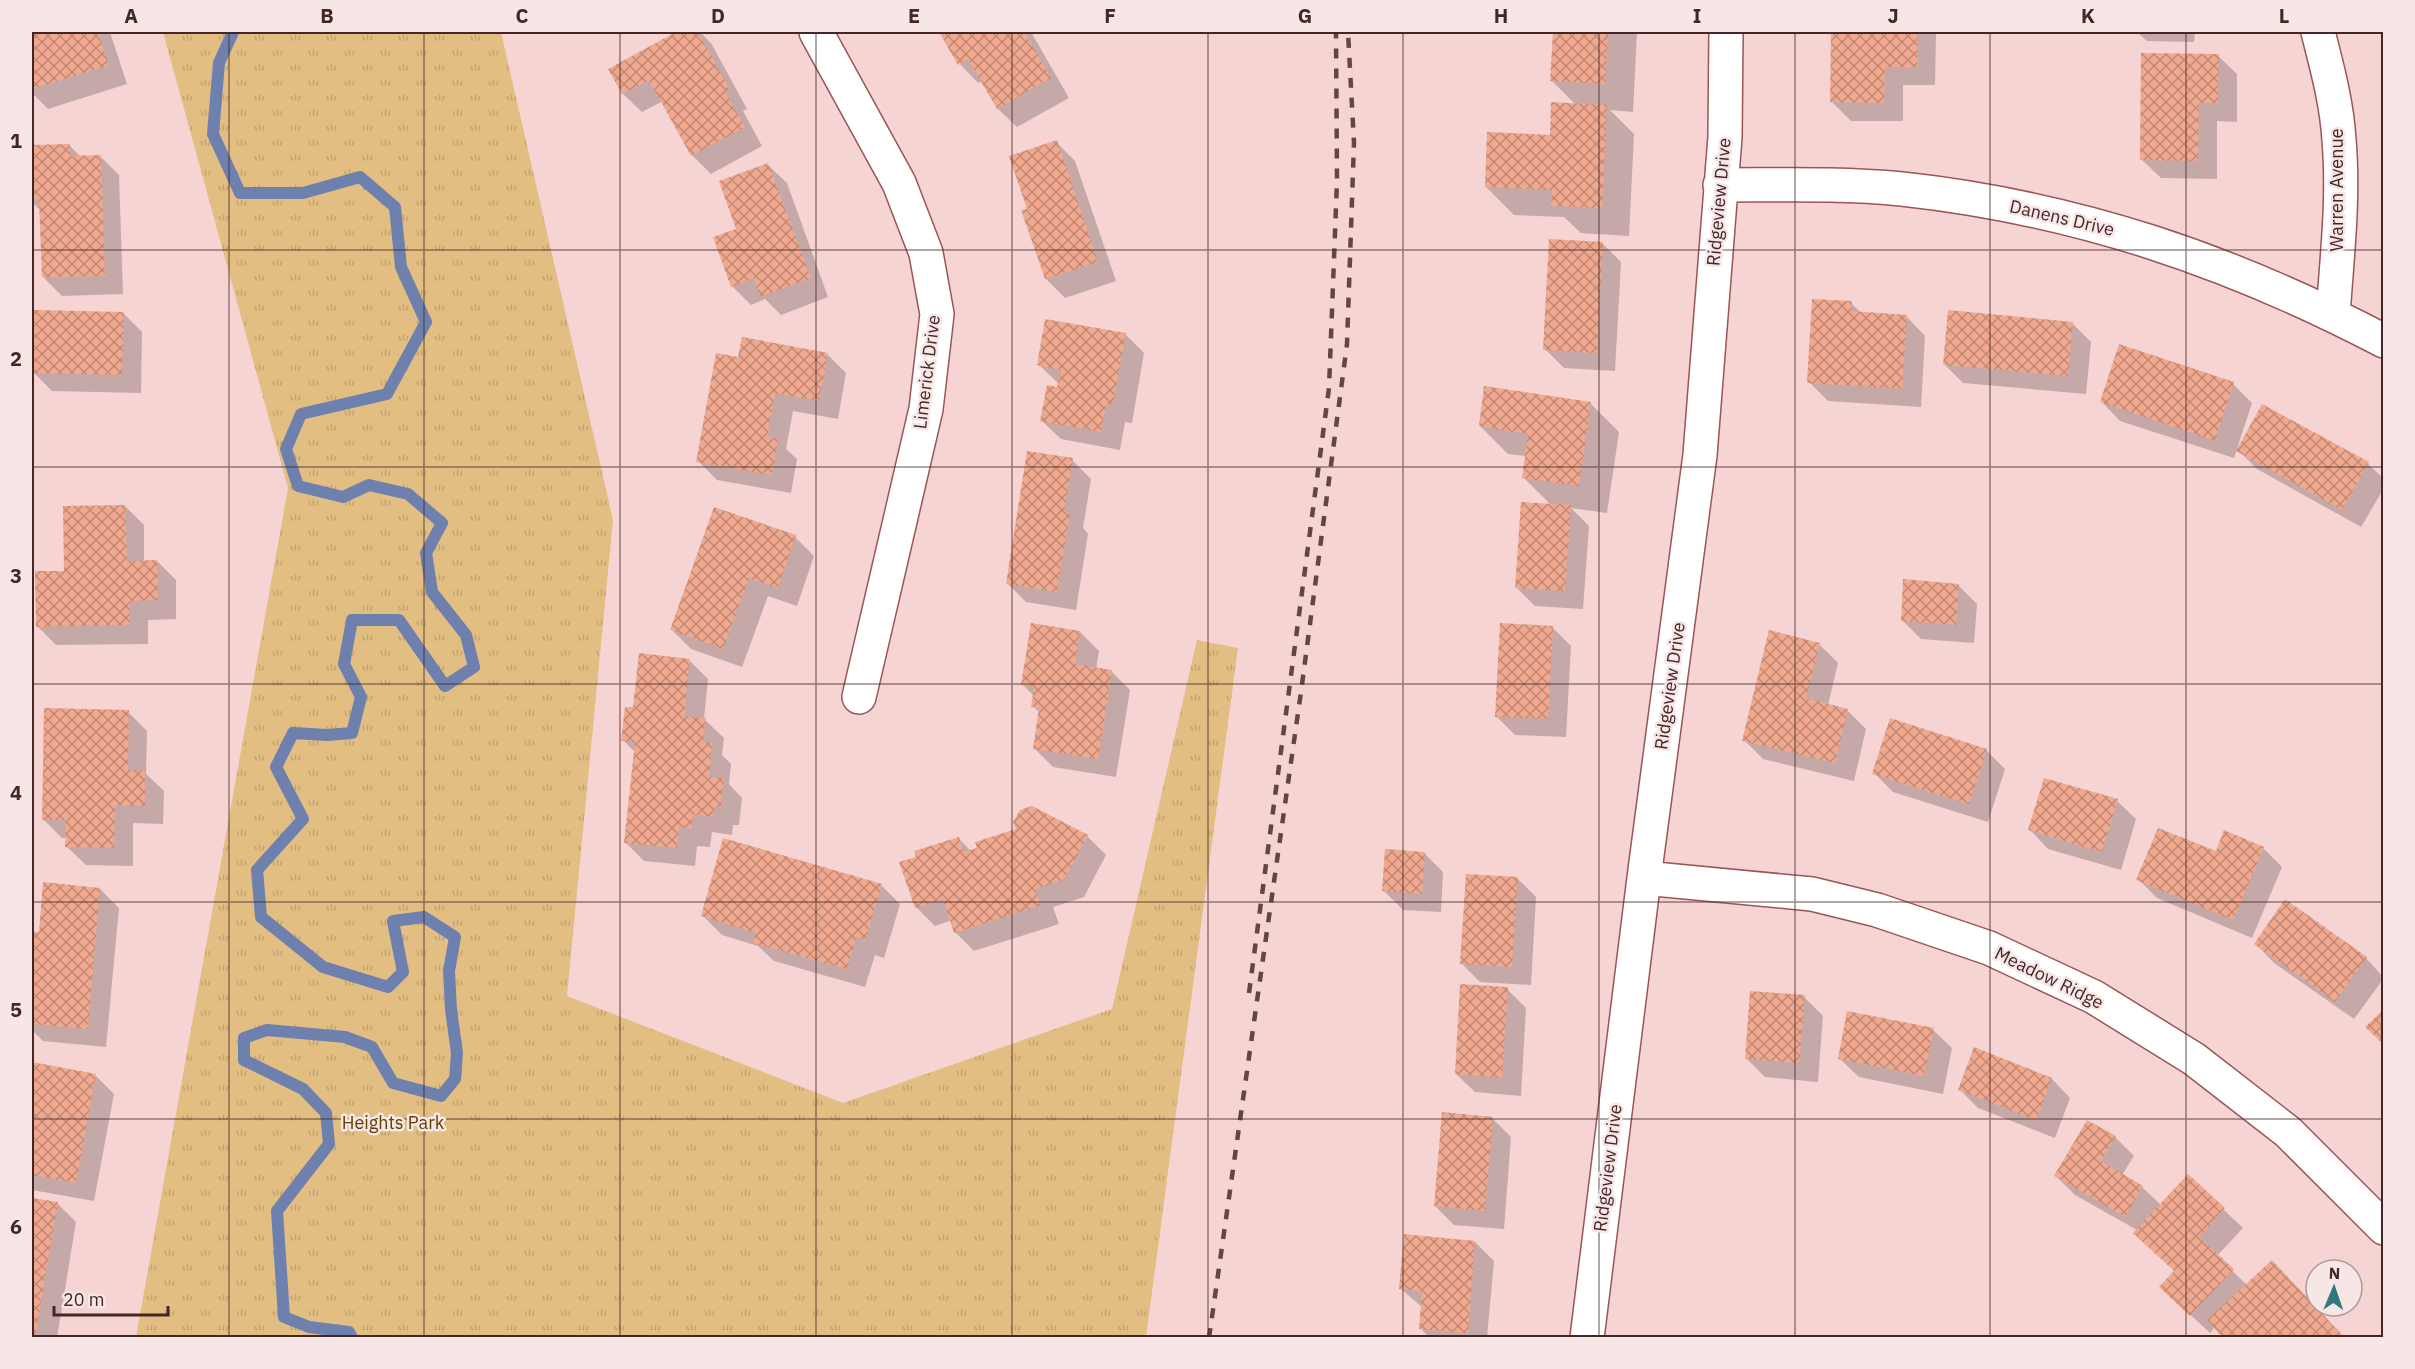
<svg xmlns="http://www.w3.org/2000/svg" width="2415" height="1369" font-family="'IBM Plex Sans',sans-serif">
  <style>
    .park { fill: url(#park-tufts) }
    .shadow { fill: #0003 }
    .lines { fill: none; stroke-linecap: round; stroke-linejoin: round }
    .stream { stroke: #6d80ae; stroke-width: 12 }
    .building { fill: url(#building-cross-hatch) }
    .minor-casing { stroke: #9b5556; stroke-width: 36 }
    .minor { stroke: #fff; stroke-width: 33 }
    .rail { stroke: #644544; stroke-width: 4.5; stroke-dasharray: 10 10; stroke-linecap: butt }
    .grid { fill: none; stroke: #452626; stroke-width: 1.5; stroke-opacity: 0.55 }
    .labels { text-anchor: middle; stroke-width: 5; stroke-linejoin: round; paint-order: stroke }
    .street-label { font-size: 18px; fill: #452626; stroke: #f6e6e5 }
    .park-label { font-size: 18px; fill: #5e4101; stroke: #f6e6e5 }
    .neatline { fill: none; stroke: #452626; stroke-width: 2 }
    .grid-label { font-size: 20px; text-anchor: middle; font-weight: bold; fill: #452626 }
  </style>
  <defs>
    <pattern id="park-tufts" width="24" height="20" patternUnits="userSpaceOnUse" patternTransform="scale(1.5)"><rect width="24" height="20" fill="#e2be82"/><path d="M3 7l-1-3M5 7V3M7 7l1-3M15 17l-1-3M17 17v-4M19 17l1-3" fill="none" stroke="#c3a370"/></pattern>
    <pattern id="building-cross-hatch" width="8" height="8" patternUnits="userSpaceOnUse" patternTransform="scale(1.5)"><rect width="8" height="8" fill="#f0a88f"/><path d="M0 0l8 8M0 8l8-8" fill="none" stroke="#c48975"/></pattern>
  </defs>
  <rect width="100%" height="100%" fill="#f5d4d3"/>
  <!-- park -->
  <path class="park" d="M163,32H501L613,520L567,996L843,1103L1112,1009L1197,640L1238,648L1146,1337H136L288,488Z"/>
  <!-- shadow -->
  <path class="shadow" d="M32,32H110L127,84L48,109L32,93Z
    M679,32H700L711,43L747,109L743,111L762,146L711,174L692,155L663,101L642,112L623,94L610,69Z
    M941,32H1031L1069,98L1017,127L998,109L982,81L978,83L960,64Z
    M1554,32H1637L1633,112L1610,110L1634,134L1629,236L1581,233L1564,217L1514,215L1486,187L1551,137L1576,105L1552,81Z
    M1833,32H1934L1936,33L1935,85H1903V121H1851L1832,102Z
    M2137,32H2195L2194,42L2147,41Z
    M2218,56L2237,74V122L2217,121V179L2161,178L2142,160Z
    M1056,142L1075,161L1116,281L1065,298L1046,279L1023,211L1029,210Z
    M69,145L81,157L100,156L119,175L123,294L62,296L43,277L41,211L32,202V146Z
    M768,165L787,183L828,297L781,315L765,299L751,305L732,286L738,230Z
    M1602,243L1621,262L1615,371L1564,368L1545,349Z
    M1851,303L1862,314L1907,317L1925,336L1921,407L1828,401L1809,382Z
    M123,313L142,332L141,393L52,391L33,372Z
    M2072,323L2091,342L2086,394L1963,383L1944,364Z
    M1125,334L1144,353L1132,423L1125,422L1120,450L1061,439L1042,421L1059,384L1039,365Z
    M827,354L846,373L838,419L793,411L786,449L797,459L791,493L717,480L698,461L740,359Z
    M2233,384L2252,403L2234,458L2120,421L2102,402Z
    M1591,404L1619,432L1607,513L1571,508L1589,526L1583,609L1535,606L1516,587L1552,506L1523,477L1526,456L1508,454L1480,426Z
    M2238,450L2368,464L2384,479V488L2361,527L2257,469Z
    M1072,460L1091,479L1083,528L1088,534L1076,610L1026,602L1007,583Z
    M125,506L144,525V562L157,561L176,580V619L148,620V644L56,645L38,627Z
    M795,537L814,556L797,606L768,596L742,667L691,649L672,630Z
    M1958,585L1977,604L1974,643L1921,639L1902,620Z
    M1552,627L1571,646L1566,737L1515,735L1496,716Z
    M1080,632L1099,651L1096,669L1111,671L1130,690L1116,777L1053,767L1034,748L1040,713L1033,706L1034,696L1022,684Z
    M1819,644L1838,663L1828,705L1847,710L1866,729L1854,781L1763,759L1744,740Z
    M689,660L708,679L704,719L724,738L722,755L731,764L729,784L742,798L739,825H733L732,835L712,832L710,847L697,846L695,866L644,861L625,842L635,752L623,740L634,709Z
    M128,712L147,731L146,774L164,791L163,824L133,823V866L86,865L67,847V838H62L43,819Z
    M1986,750L2005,769L1988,822L1893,792L1874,773Z
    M2117,801L2136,819L2121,870L2048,849L2030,830Z
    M1087,836L1106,855L1084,897L1053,907L1059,924L974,951L955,932L952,920L935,926L916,907L959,839L971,851Z
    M2263,848L2282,867L2252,938L2157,898L2138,879Z
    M1424,853L1443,872L1441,912L1403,910L1384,891Z
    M1517,878L1536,897L1531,985L1480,982L1461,963Z
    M881,885L900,904L884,958L875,955L865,987L774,961L758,946L722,935L703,916Z
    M100,889L119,908L106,1047L43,1041L32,1030L33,933L40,934Z
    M2256,944L2366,958L2384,978L2354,1019L2274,963Z
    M1507,989L1526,1008L1521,1096L1475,1092L1456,1074Z
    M1804,997L1823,1016L1818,1082L1765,1077L1746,1058Z
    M1933,1030L1952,1048L1943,1094L1859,1077L1840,1059Z
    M1975,1049L2052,1079L2070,1098L2055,1138L1978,1108L1959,1089Z
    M32,1063L95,1075L114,1094L94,1201L32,1190Z
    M1492,1118L1511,1137L1504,1229L1454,1225L1435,1206Z
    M2115,1137L2134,1156L2122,1175L2142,1187L2161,1205L2188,1176L2243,1228L2217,1256L2247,1285L2210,1333L2180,1305L2175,1271L2137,1230L2075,1195L2056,1176Z
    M32,1199L57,1203L76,1222L57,1338H32Z
    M1475,1242L1494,1261L1487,1338H1430L1420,1328L1422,1307L1400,1288Z"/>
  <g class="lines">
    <!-- stream -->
    <path class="stream" d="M233,32L219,63L213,134L240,193H303L360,177L395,207L401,267L426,322L387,394L301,414L286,449L298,486L343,497L369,485L408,494L442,523L426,553L432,592L466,635L474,667L445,686L399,620H352L344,664L361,697L352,733L327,735L293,733L276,767L303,819L257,870L261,917L323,967L388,987L403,972L393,921L424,917L455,937L449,971L451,1010L457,1053L455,1079L441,1096L393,1083L372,1047L345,1037L267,1030L244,1038V1060L303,1089L326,1113L329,1144L277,1211L284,1317L309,1327L349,1332L352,1338"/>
  </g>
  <!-- building -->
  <path class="building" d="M32,32H98L109,65L32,89Z
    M676,32H698L729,89L725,92L745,127L691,156L649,80L622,94L608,69Z
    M939,32H1024L1051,78L997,109L968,59L958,65Z
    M1553,32H1608L1605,84L1550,81Z
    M1831,32H1917V67H1885L1884,103L1830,102Z
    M2141,53L2219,54L2218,103H2199L2198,161L2140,160Z
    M1551,102L1607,105L1602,208L1551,206L1552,190L1485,187L1487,132L1550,135Z
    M1057,140L1098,262L1045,279L1021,210L1027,209L1009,156Z
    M70,144V156L101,155L105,276L42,277L39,199L32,200V145Z
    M768,163L811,278L760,297L754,278L731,287L713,237L736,229L719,181Z
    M1549,239L1603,242L1597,353L1543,350Z
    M1812,299L1852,301L1851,311L1907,315L1902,389L1807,383Z
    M33,310L124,312L122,375L32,373Z
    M1948,310L2073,322L2068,376L1943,365Z
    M1045,319L1126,333L1113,405L1106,404L1101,432L1040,421L1047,385L1057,387L1061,370L1037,365Z
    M742,337L828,353L819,401L775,393L767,437L778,439L772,475L696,462L716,353L738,357Z
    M2119,344L2234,382L2215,441L2100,402Z
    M1484,386L1591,402L1579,486L1522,478L1528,434L1479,426Z
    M2262,404L2369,462L2342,510L2236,451Z
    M1027,451L1073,458L1064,512L1070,513L1057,592L1006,584Z
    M1521,502L1571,505L1565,591L1515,588Z
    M125,505L127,561L157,560L158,600L130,601V625L36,627L35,571H64L63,506Z
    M714,507L796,535L778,588L749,578L723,649L670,630Z
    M1903,579L1959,584L1956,625L1901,621Z
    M1031,623L1080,631L1075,664L1112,670L1098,759L1033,749L1039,708L1031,707L1034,687L1021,685Z
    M1500,623L1553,626L1548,719L1495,717Z
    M1769,630L1820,643L1806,698L1848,709L1835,763L1742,741Z
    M639,653L690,659L684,716L706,718L703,742L712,743L709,777L724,778L721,807H715L713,817L693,814L692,829L679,827L677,848L624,843L635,742L621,741L625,707H633Z
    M44,708L129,710L128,770L145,771V806L115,805L114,848L65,847L66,820H42Z
    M1890,718L1987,749L1969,804L1872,774Z
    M2044,778L2118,799L2102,852L2028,830Z
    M1032,806L1088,835L1065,879L1035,889L1041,905L954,933L943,899L915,908L899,862L916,857L914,851L959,837L964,852L977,848L975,842L1016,829L1013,822L1020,810Z
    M2158,828L2216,851L2224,830L2264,847L2233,920L2136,880Z
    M723,838L882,884L865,940L856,937L847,969L753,943L756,933L701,916Z
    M1385,849L1425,852L1422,894L1382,891Z
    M1466,874L1518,877L1512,967L1460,964Z
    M43,882L100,888L88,1029L32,1024V931L39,932Z
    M2285,899L2367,957L2335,1002L2254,944Z
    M1460,984L1508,987L1502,1078L1455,1074Z
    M1750,991L1805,995L1799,1063L1745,1059Z
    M2384,1009V1045L2365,1027Z
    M1847,1011L1934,1028L1924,1076L1838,1059Z
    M1974,1047L2052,1078L2036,1120L1958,1090Z
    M32,1062L96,1074L76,1183L32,1175Z
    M1442,1112L1493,1117L1485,1211L1434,1206Z
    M2087,1120L2116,1136L2101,1161L2143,1186L2125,1217L2054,1176Z
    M2188,1174L2225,1208L2199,1237L2234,1269L2190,1316L2159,1287L2174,1271L2133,1233Z
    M32,1198L58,1202L35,1338H32Z
    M1404,1234L1475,1241L1468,1333L1419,1329L1422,1291L1399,1289Z
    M2272,1260L2345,1338H2223L2207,1320Z"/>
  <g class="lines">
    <!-- minor casing -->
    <g class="minor-casing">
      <path id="minor" d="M816,32L899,183L926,253L937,314L926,409L859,697
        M2318,32C2327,67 2337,104 2339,140C2344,198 2337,257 2333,315
        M1720,185C1781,185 1841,183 1902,189C2076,208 2229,260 2384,341
        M1644,878L1812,894L1877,910L1989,948L2094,997L2194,1059L2288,1132L2384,1228
        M1587,1338L1644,878L1700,455L1725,137L1726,32"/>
    </g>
    <!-- minor -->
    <use href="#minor" class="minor"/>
    <!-- rail -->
    <path class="rail" d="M1249,993L1329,388L1337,181L1336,32
      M1209,1338L1301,692L1347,344L1354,143L1348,32"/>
  </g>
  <!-- grid -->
  <path class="grid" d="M229,32V1338M424,32V1338M620,32V1338M816,32V1338M1012,32V1338M1208,32V1338M1403,32V1338M1599,32V1338M1795,32V1338M1990,32V1338M2186,32V1338M32,250H2384M32,467H2384M32,684H2384M32,902H2384M32,1119H2384"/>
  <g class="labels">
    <!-- street labels -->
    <g class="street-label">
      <text transform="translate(2337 190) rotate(-90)" y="6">Warren Avenue</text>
      <text transform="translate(1719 202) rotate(-85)" y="6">Ridgeview Drive</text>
      <text transform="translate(2062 218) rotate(13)" y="6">Danens Drive</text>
      <text transform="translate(927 372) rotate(-83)" y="6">Limerick Drive</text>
      <text transform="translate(1670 686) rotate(-82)" y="6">Ridgeview Drive</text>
      <text transform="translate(2049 978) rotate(26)" y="6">Meadow Ridge</text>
      <text transform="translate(1608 1168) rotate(-83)" y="6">Ridgeview Drive</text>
    </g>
    <!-- park labels -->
    <g class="park-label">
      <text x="393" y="1129">Heights Park</text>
    </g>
  </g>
  <!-- border -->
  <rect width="2415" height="1369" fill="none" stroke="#f6e6e5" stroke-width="66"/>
  <!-- north arrow -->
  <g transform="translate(2334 1288) rotate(2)"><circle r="28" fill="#f6e6e5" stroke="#af9999" stroke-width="1.5"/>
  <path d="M0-4.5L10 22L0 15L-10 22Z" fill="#2f787c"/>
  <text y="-9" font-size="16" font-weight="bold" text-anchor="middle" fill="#452626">N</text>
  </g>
  <!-- scale -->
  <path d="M54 1306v9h114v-9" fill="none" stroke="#452626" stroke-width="3"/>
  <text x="63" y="1306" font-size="18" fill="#452626" stroke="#f6e6e5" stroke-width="4.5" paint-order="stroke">20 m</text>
  <rect x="33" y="33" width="2349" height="1303" class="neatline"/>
  <g class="grid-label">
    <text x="131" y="23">A</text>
    <text x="327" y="23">B</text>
    <text x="522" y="23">C</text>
    <text x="718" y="23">D</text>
    <text x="914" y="23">E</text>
    <text x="1110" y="23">F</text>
    <text x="1305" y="23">G</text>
    <text x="1501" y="23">H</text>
    <text x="1697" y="23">I</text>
    <text x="1893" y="23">J</text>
    <text x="2088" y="23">K</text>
    <text x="2284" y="23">L</text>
    <text x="16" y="148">1</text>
    <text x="16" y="366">2</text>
    <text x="16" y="583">3</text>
    <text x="16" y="800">4</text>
    <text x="16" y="1017">5</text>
    <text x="16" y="1234">6</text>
  </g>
</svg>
